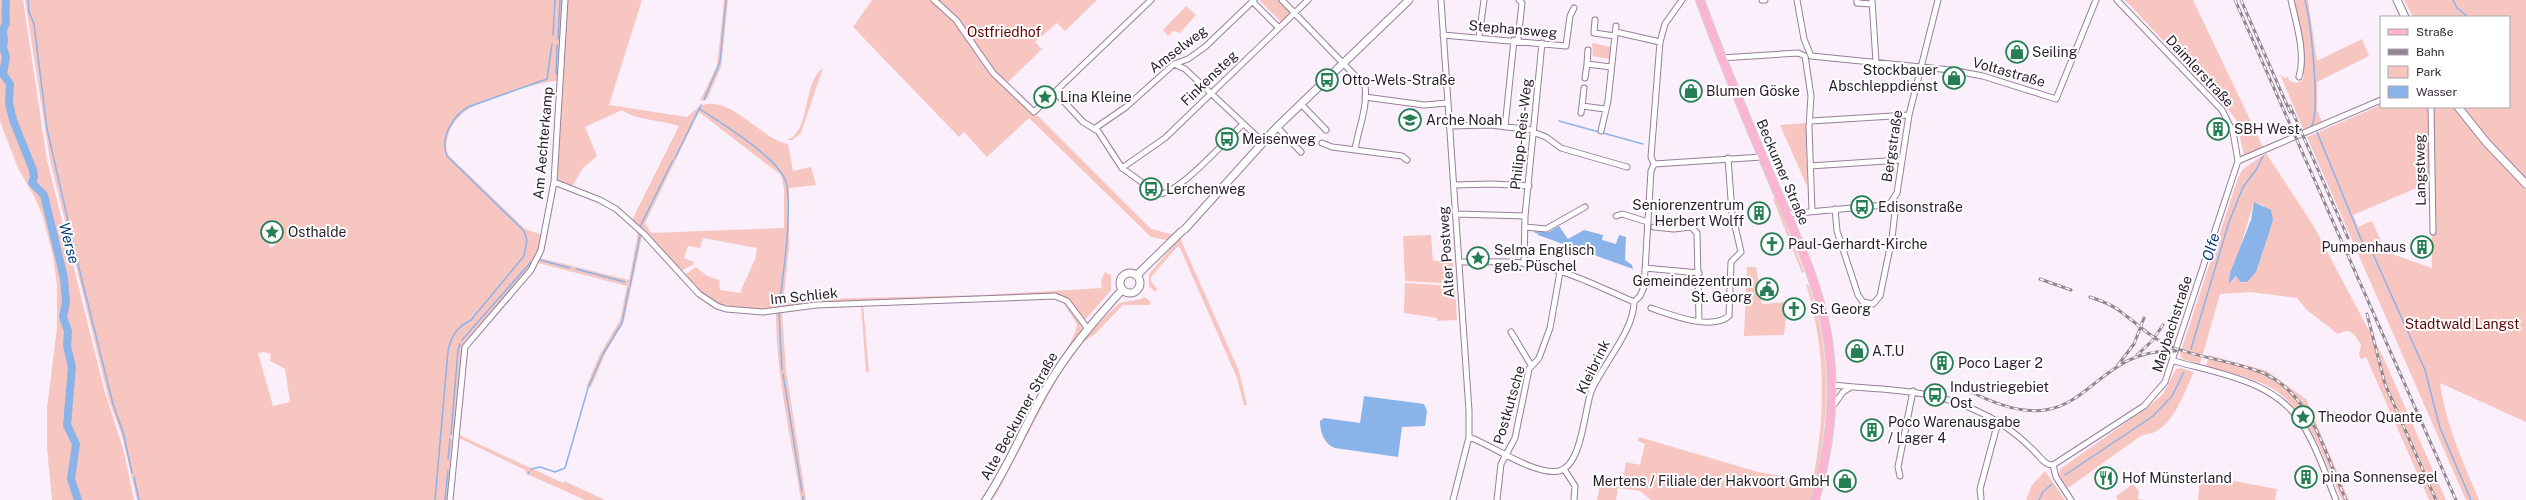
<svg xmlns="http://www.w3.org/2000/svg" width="2526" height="500" font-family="'Public Sans',sans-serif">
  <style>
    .green { fill: #f7c6c0; fill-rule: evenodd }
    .water { fill: #8ab3ea }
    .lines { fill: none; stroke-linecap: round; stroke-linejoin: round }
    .stream { stroke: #8ab3ea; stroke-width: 1.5 }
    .river { stroke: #8ab3ea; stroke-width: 8 }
    .minor-casing { stroke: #977f9a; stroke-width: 7 }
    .tertiary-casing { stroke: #977f9a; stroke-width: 9 }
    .primary-casing { stroke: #d4d2d4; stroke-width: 10 }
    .minor { stroke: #fff; stroke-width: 5 }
    .tertiary { stroke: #fff; stroke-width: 7 }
    .primary { stroke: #fbb4d2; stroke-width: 8 }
    .rail-casing { stroke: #918692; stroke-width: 3 }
    .rail { stroke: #fff; stroke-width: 1.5; stroke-dasharray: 4.5; stroke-linecap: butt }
    .labels { text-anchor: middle; stroke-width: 4; stroke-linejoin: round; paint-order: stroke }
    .street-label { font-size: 14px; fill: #271d28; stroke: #fff }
    .park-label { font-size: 14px; fill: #610608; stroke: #fff }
    .poi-label { font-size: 14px; fill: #271d28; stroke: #fff; text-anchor: start }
    .water-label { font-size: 15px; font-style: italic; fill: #083f80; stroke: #fff }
  </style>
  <rect width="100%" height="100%" fill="#faeffb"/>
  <!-- green -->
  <path class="green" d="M0,0H23L47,160L104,389L124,452L134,500H52L47,448V409L57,327V285L53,256L43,217L35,198L18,168L0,121Z
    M25,0H563L558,81C543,80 480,101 467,110C453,119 442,140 448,155L525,229L542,235L540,249L529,269L463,347L454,432L451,438L453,440L448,500H137L123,439L109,400L50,160ZM269,226L276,227C282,235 278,244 271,248L263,234L265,227ZM263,352L271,354L270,361L285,369L290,402L273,406L258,353Z
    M567,0H642L609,105L687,117C693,112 700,104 708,104C735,101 762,139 788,144L793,171L811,167L816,185L789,188V247L783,304L818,299L985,295L1102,288L1101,280L1105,272L1111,275V290L1085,320L1066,297L1057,294L848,301L764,311L717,304L700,293L686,274L696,267L707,276L719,280L720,290L740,293L755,259L757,248L703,238L700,248L688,246L684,258L694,262V264L681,271L632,220L679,126C661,120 636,120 622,110L585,127L597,156L583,168L572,187L560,182L556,177ZM699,112L781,175L784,188V228L651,233L645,223Z
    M724,0H728L721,67L707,99L700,101L717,66Z
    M872,0H930L934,2L955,23L988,69L1032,115L1038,116L1151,229L1174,235L1167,240L1151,237L1029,118L987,157L964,132L959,137L853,27Z
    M937,0H1097L1065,31L1057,23L1035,42L1042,49L1006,84C981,59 966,21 937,0Z
    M1259,0H1279L1291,13L1281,22Z
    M2125,0H2193L2264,149L2246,156L2244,155L2236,120L2231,113Z
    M2293,0H2308L2317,61L2362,39L2369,56L2317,82V110L2323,124L2304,131L2280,74L2285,78L2288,77L2289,80L2295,83L2302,81L2304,76Z
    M2404,0H2526V422L2440,383C2446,425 2463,462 2479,500H2466L2307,137L2381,105V107H2509V17H2413ZM2431,182L2432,268L2386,252L2372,221L2358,227L2353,215Z
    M1186,6L1196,15L1180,33L1173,31L1168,36L1163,30Z
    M1592,43L1611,47L1609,59L1593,56Z
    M823,68L801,133L792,140H786C811,134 802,82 823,68Z
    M1806,123L1807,181V186L1780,125Z
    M2266,153L2313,225L2383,357L2446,500H2429L2366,357L2361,359L2359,355L2361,345C2355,334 2350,327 2338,334L2307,310L2297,298L2250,292L2220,294L2200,364L2182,359L2180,354L2238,178L2242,170ZM2254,202L2263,205L2273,220L2256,272L2244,283L2238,280L2237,276L2229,284Z
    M1773,199H1776L1804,272L1802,273Z
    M638,232L642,236L624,321L605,354L591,387H586L599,356L620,320L627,286L538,263L540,258L629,280Z
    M1431,235L1433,261L1453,260L1455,284L1405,281L1403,236Z
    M1180,238L1239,371L1247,405H1244L1237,378L1180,248L1178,246L1151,277V281L1157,289L1156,292L1149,287V274Z
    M1747,267H1756L1762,304L1788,302L1784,335L1744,336Z
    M1405,283L1455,286L1457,320L1437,321V318L1404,313Z
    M1806,284L1809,286C1827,338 1830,389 1822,444C1820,455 1820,469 1815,479H1813C1826,413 1826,349 1806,284Z
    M1144,297L1151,302L1149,305H1123L1095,334L1082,343L1060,373L998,491L992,500H988L1060,370L1086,336L1119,303L1141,299Z
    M1054,298C1063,299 1083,319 1082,329C1080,337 1071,346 1066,353L984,500H980C1005,466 1018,428 1039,393C1048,377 1076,340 1077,324L1063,302Z
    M861,305H863L869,372H866Z
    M776,313H782L786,370L806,500H801C791,438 776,375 776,313Z
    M2209,355L2267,371L2306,399L2349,500H2342C2323,457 2309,406 2264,384C2246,376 2225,371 2206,366Z
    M2181,368L2194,372C2183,394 2172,434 2142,435L2068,488L2059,475L2060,469L2144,410L2163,394L2176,369Z
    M457,434L563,483L564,481L605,500H585L527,474L525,470L457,437Z
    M1639,437L1758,472L1815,482L1811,500H1651L1640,491L1618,488L1619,481H1623L1626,462L1640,465L1645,444L1638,441Z
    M2045,471L2065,500H2026L2032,485Z
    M2202,475L2277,489L2275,500H2198L2200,476Z
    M2133,484L2139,491L2138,499L2146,500H2118L2116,496Z
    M1600,485L1618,487L1616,500H1597Z"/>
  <!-- water -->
  <path class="water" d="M2254,202L2271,210L2273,220L2269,233L2256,272L2247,282H2240L2236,276L2229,284L2230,273L2251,220Z
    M1559,226L1568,239L1584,230L1603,235L1602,240L1616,244L1619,235L1626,237L1625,260L1632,265L1633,269L1538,235L1539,232H1549Z
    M1364,396L1424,404L1427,411L1425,426L1402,427L1398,457L1335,448C1324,444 1320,432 1320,421L1324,418L1360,423Z"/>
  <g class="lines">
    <!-- stream -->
    <path class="stream" d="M28,0L29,12L34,24L47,129L78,264L113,404L123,432L132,473
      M2305,0C2311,22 2320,107 2312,126
      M2453,0L2457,8L2468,17
      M553,35L555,0
      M558,39L560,0
      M556,74L557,45
      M704,100L720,62L726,0
      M700,109C722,124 772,154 784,177C795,198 782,282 779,308
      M1559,121L1643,144
      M2317,132L2363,244L2373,254L2425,370L2440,428L2471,500
      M675,158L701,105
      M640,227L673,160
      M1535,232L1541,234
      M540,260L570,268
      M576,269L625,282
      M630,286L640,236
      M779,313L782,370
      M462,340L531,262
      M2191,349L2229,222L2243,187L2256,170L2263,156
      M783,374L802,492
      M451,434L458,350L460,344
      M448,459L450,439
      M531,469L540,467L555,472L565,468L588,388L603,354L622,323L629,288
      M528,474L529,472
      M2065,475L2153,416L2172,396L2184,372
      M134,477L139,500
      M803,496V500
      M435,500L448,351C451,336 457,327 471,320L524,256L527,240L524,231L447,156C440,137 452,117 468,107L547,79L552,44
      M445,500L448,471
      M2039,500L2043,492L2052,484"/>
    <!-- river -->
    <path class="river" d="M6,0C6,8 5,15 6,23C6,26 2,28 3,32C4,39 5,41 3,48L6,56L3,74L10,84L9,103L13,120L33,170L34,177L32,183L44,195L64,278L66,302L63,317L68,331L67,346L72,367L67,425L76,444L71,479L78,500"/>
    <!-- minor casing -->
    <g class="minor-casing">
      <path id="minor" d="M934,0L956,20L993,73L1034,112L1151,0
        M1282,0L1365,86C1368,108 1358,129 1355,150
        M1441,0L1469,411V437L1453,500
        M1762,0H1765
        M1797,0L1804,39L1811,56L1951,70L1983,76L2056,99L2096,0
        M1857,0V3L1872,4
        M1872,0L1876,62
        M2291,0C2296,22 2306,54 2299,77
        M1252,1L1279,28
        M1595,20L1594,33L1615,36
        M1616,32L1660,42
        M1443,35L1566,46L1570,16L1574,8
        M1479,37L1484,0
        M1518,40L1522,3L1519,0
        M1588,50L1587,64L1611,67
        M1721,58L1798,53L1805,56L1811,96L1809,127L1812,211
        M1174,64L1185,69L1263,142
        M1585,78L1587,64
        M1055,92L1083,122L1098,131L1122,168L1158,194C1178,195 1228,138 1243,124
        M1365,97L1424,105L1448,103
        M1301,104L1326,130
        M1582,106L1584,88
        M2431,107L2433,232
        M1581,113L1582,106L1605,109
        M1811,121L1909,115
        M1449,126L1491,125L1533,130
        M1277,127L1301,152
        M1505,127L1514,40
        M1094,129L1126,107L1174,64L1188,59L1205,47L1254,0
        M1601,131L1608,101L1616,26
        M1533,132L1546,137L1561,148L1627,167
        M1322,143L1332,147L1402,156L1407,160
        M2238,161L2381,100
        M1654,164L1651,157L1660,42L1665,24L1682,0
        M1654,164L1762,157
        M1810,166L1901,160
        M1122,168L1165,138L1308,0
        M554,182L600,200L616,209L644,234L699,294L717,306L726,309L763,312L816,305L1055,296L1067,301L1088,329
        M1454,185L1492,184L1529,186
        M1835,209L1837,231L1858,295L1863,302L1873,304L1880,296L1892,238L1895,212L1891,202
        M1456,214L1525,216
        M1787,214L1885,205L1891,202L1897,193L1909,115L1938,0
        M1616,216L1622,214L1648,222
        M1525,227L1546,229L1585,207
        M1654,227L1674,229L1691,227L1697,233L1699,321
        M1459,262C1480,262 1502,261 1523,263C1562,267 1599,287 1634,302
        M1524,264L1525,216L1542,43
        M1645,268L1699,273
        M1651,308C1671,315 1711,331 1729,316L1731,262L1741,252L1732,213L1728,158
        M1511,332L1531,365
        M2174,361C2221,374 2277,381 2304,427C2318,449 2326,476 2336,500
        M1832,385C1881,390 1928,388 1975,410C1998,420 2019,435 2036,453C2042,459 2045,465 2053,465
        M1833,406L1843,392L1851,387
        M1469,437C1492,445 1535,476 1559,471C1582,465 1584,412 1591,392C1602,365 1634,331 1634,302L1640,296L1644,287L1651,171L1654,164
        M2053,465L2144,406L2165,382L2238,161L2233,132L2222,110L2117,0
        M2053,465L2056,477L2071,500
        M1564,469L1575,486L1574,500
        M1900,476L1898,467L1913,391
        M1981,498L1980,489L1998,422
        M450,500L465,347L531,270L541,250L554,182L565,0
        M1497,500L1501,464L1515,438L1529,369L1539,358L1550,328L1560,272"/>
    </g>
    <!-- tertiary casing -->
    <g class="tertiary-casing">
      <path id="tertiary" d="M2397,0L2405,17
        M2458,107L2486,142L2526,184
        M1185,229L1277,127L1409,0
        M1120 283a10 10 0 1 1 20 0a10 10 0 1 1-20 0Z
        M1137,275L1182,231
        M986,500C1010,464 1025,424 1047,387C1068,351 1094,321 1122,290"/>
    </g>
    <!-- primary casing -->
    <g class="primary-casing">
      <path id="primary" d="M1700,0C1722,60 1746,118 1771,177C1795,234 1825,294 1830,357C1835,405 1828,454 1815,500"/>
    </g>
    <!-- minor -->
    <use href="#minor" class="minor"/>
    <!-- tertiary -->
    <use href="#tertiary" class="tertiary"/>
    <!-- primary -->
    <use href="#primary" class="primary"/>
    <!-- rail casing -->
    <g class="rail-casing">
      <path id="rail" d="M2235,0L2456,500
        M2241,0L2290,112
        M2290,106L2348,238
        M2040,279L2071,290
        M2090,297C2103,301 2115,306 2125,315C2139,325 2151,338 2167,345C2195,357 2226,360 2255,370C2311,388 2324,453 2346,500
        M2367,314L2385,384L2436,500
        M2137,355L2152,341L2163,325
        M2118,365L2134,344L2144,318
        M1964,388C2090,457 2080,347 2176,351"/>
    </g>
    <!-- rail -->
    <use href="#rail" class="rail"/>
  </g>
  <!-- icons -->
  <defs>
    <g id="shop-ring" transform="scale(1.15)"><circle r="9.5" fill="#fff" stroke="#267f54" stroke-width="1.5"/><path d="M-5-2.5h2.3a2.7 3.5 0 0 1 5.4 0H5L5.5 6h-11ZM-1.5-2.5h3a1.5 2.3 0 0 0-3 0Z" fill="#267f54"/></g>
    <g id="bus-ring" transform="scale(1.15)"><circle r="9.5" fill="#fff" stroke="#267f54" stroke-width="1.5"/><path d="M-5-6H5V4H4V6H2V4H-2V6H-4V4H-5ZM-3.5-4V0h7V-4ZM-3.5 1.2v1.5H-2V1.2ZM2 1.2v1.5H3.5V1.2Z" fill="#267f54"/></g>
    <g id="sight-ring" transform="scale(1.15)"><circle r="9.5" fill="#fff" stroke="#267f54" stroke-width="1.5"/><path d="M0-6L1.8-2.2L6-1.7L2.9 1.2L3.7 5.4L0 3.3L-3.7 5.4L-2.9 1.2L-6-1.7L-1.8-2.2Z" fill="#267f54"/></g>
    <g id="school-ring" transform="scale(1.15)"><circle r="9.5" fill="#fff" stroke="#267f54" stroke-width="1.5"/><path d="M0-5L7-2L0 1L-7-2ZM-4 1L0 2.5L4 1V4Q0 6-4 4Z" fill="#267f54"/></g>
    <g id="building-ring" transform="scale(1.15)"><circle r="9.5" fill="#fff" stroke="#267f54" stroke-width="1.5"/><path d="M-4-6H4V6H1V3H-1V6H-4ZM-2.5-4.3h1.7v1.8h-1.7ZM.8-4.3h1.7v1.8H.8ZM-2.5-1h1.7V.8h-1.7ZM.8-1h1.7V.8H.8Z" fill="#267f54"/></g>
    <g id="church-ring" transform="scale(1.15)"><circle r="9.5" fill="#fff" stroke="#267f54" stroke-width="1.5"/><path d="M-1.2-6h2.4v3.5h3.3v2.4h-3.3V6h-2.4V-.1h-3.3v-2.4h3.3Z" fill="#267f54"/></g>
    <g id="civic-ring" transform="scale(1.15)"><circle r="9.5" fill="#fff" stroke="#267f54" stroke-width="1.5"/><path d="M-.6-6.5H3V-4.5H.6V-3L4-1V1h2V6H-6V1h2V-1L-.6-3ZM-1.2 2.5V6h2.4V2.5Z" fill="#267f54"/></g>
    <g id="restaurant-ring" transform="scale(1.15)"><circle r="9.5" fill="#fff" stroke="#267f54" stroke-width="1.5"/><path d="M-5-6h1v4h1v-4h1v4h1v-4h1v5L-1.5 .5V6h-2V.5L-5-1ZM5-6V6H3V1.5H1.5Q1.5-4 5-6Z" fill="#267f54"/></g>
  </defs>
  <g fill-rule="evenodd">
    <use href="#shop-ring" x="2017" y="52"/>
    <use href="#shop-ring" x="1954" y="78"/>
    <use href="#bus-ring" x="1327" y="80"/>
    <use href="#shop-ring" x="1691" y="91"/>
    <use href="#sight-ring" x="1045" y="97"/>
    <use href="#school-ring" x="1410" y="120"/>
    <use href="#building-ring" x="2218" y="129"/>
    <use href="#bus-ring" x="1227" y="139"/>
    <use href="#bus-ring" x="1151" y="189"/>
    <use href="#bus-ring" x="1862" y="207"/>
    <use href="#building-ring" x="1759" y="213"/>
    <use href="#sight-ring" x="272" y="232"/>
    <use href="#church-ring" x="1772" y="244"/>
    <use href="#building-ring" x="2422" y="247"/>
    <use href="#sight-ring" x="1478" y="258"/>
    <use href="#civic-ring" x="1767" y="289"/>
    <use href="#church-ring" x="1794" y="309"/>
    <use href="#shop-ring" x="1857" y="351"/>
    <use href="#building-ring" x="1942" y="363"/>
    <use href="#bus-ring" x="1935" y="395"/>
    <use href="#sight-ring" x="2303" y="417"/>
    <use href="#building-ring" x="1872" y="430"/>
    <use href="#building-ring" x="2306" y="477"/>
    <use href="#restaurant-ring" x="2106" y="478"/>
    <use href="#shop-ring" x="1845" y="481"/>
  </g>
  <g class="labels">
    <!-- street labels -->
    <g class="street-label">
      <text transform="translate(1513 29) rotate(5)" y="5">Stephansweg</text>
      <text transform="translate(1178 49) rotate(-37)" y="5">Amselweg</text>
      <text transform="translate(2200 71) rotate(47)" y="5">Daimlerstraße</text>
      <text transform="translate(2009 72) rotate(16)" y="5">Voltastraße</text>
      <text transform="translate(1209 78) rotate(-44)" y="5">Finkensteg</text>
      <text transform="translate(1521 134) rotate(-84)" y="5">Philipp-Reis-Weg</text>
      <text transform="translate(543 143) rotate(-85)" y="5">Am Aechterkamp</text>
      <text transform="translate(1892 146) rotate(-81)" y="5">Bergstraße</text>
      <text transform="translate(2420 170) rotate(-91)" y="5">Langstweg</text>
      <text transform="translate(1783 172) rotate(67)" y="5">Beckumer Straße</text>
      <text transform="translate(1446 252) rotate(-94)" y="5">Alter Postweg</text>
      <text transform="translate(804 296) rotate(-6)" y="5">Im Schliek</text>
      <text transform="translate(2172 324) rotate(-72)" y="5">Maybachstraße</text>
      <text transform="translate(1593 367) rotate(-64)" y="5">Kleibrink</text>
      <text transform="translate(1509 405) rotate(-74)" y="5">Postkutsche</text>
      <text transform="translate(1019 416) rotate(-61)" y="5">Alte Beckumer Straße</text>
    </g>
    <!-- park labels -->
    <g class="park-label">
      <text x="1004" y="37">Ostfriedhof</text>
      <text x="2462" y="329">Stadtwald Langst</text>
    </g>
    <!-- poi labels -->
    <g class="poi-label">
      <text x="2032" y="57">Seiling</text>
      <text x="1938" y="75" text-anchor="end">Stockbauer<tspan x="1938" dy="16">Abschleppdienst</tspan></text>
      <text x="1342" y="85">Otto-Wels-Straße</text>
      <text x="1706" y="96">Blumen Göske</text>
      <text x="1060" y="102">Lina Kleine</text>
      <text x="1426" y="125">Arche Noah</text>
      <text x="2234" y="134">SBH West</text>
      <text x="1242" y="144">Meisenweg</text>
      <text x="1166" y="194">Lerchenweg</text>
      <text x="1744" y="210" text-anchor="end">Seniorenzentrum<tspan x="1744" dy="16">Herbert Wolff</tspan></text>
      <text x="1878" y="212">Edisonstraße</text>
      <text x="288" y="237">Osthalde</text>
      <text x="1788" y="249">Paul-Gerhardt-Kirche</text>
      <text x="2406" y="252" text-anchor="end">Pumpenhaus</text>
      <text x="1494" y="255">Selma Englisch<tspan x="1494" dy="16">geb. Püschel</tspan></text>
      <text x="1752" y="286" text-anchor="end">Gemeindezentrum<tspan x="1752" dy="16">St. Georg</tspan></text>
      <text x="1810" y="314">St. Georg</text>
      <text x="1872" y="356">A.T.U</text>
      <text x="1958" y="368">Poco Lager 2</text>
      <text x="1950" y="392">Industriegebiet<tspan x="1950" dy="16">Ost</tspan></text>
      <text x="2318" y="422">Theodor Quante</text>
      <text x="1888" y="427">Poco Warenausgabe<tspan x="1888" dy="16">/ Lager 4</tspan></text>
      <text x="2322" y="482">pina Sonnensegel</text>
      <text x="2122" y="483">Hof Münsterland</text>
      <text x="1830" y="486" text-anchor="end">Mertens / Filiale der Hakvoort GmbH</text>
    </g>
    <!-- water labels -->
    <g class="water-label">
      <text transform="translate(69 243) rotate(75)" y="5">Werse</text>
      <text transform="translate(2211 247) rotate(-73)" y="5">Olfe</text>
    </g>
  </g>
  <!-- legend -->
  <rect x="2380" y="16" width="130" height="92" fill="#ffffff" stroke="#a9a5a9"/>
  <rect x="2388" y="29" width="20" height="6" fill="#fbb4d2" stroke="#a9a5a9"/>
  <text x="2416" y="36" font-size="12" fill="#271d28">Straße</text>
  <rect x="2388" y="49" width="20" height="6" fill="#918692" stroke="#a9a5a9"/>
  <text x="2416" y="56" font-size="12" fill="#271d28">Bahn</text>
  <rect x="2388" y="66" width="20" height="12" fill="#f7c6c0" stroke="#a9a5a9"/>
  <text x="2416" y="76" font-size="12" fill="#271d28">Park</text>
  <rect x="2388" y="86" width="20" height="12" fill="#8ab3ea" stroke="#a9a5a9"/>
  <text x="2416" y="96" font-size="12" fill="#271d28">Wasser</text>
</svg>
